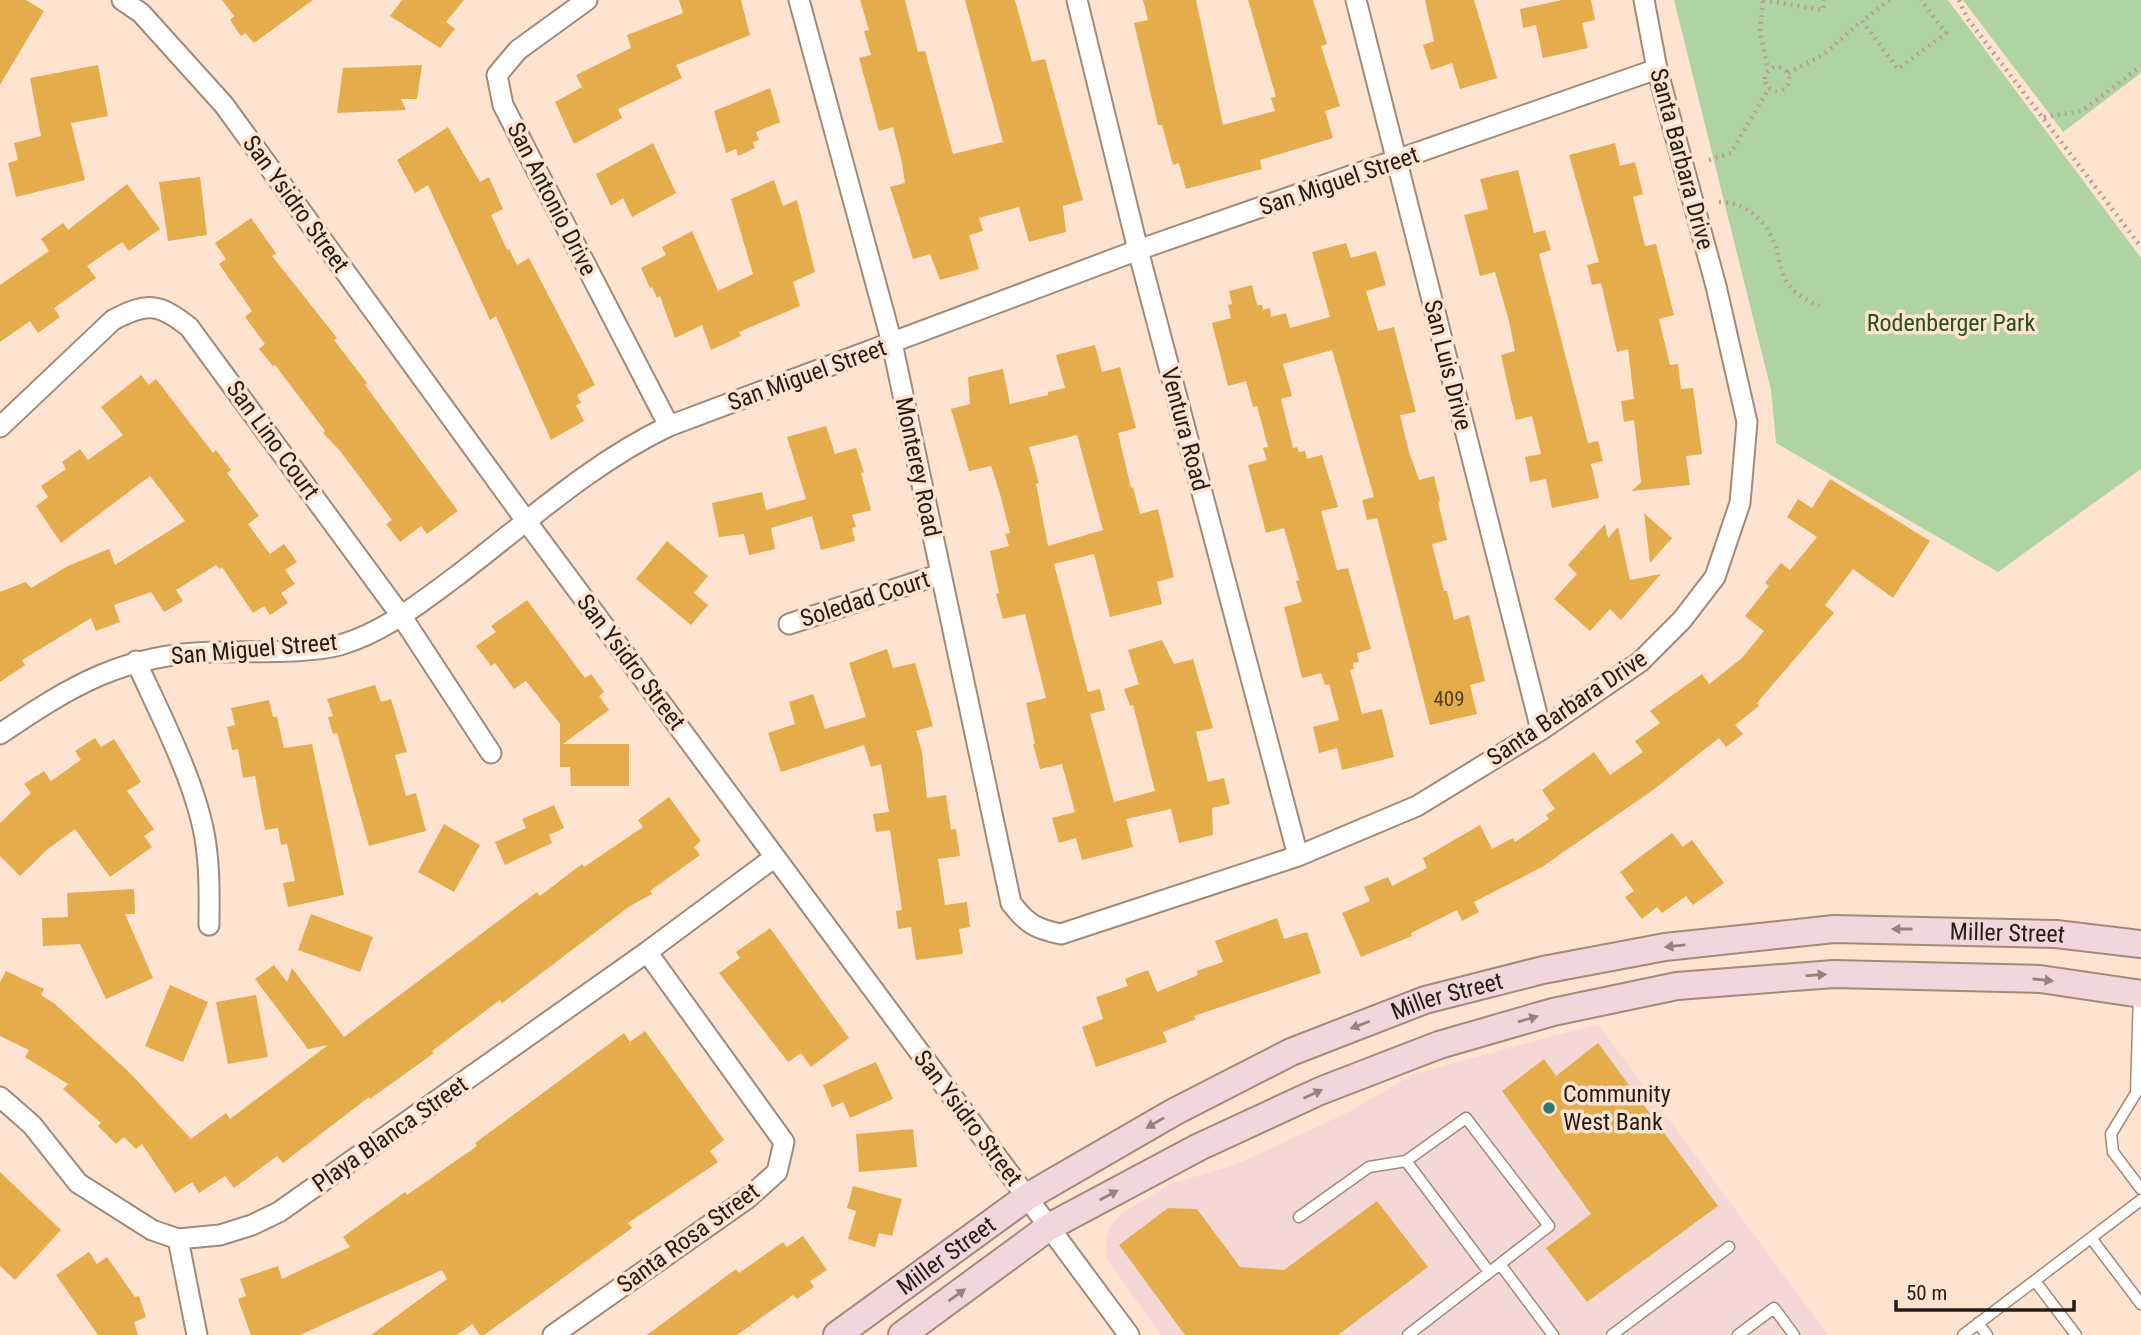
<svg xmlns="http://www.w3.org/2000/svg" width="2141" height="1335" font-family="'Roboto Condensed',sans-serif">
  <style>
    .commercial { fill: #f3d8d6 }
    .green { fill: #afd4a2 }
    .building { fill: #e5ac4c; fill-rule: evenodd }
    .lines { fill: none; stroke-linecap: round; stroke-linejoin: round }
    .lane-casing { stroke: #a28a79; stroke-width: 13 }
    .street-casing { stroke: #a28a79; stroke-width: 23 }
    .secondary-casing { stroke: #a28a79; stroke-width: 30 }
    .path { stroke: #b5a091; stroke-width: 4.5; stroke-dasharray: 2 5; stroke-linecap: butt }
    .lane { stroke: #fff; stroke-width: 10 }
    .street { stroke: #fff; stroke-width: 19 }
    .secondary { stroke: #f2d6dd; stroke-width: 26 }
    .oneway { fill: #968283 }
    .poi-dot { fill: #317870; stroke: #fee3d1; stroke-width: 2.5 }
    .labels { text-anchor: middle; stroke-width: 7; stroke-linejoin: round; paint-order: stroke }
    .number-label { font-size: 21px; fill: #554023 }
    .street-label { font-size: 24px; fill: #251c15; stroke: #fee3d1 }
    .park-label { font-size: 24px; fill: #285018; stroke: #fee3d1 }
    .poi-label { font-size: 24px; fill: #251c15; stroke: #fee3d1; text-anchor: start }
  </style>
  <rect width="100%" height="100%" fill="#fee3d1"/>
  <!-- commercial -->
  <path class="commercial" d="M1598,1024L1828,1335H1161L1107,1259L1106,1238L1110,1226L1121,1214L1170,1184L1235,1165L1347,1113L1414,1074Z"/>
  <!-- green -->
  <path class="green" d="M1674,0H1948L2141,258V469L1998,572L1776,443L1771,390Z
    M1963,0H2141V73L2063,132Z"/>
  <!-- building -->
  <path class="building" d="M0,0H26L44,11L0,85Z
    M222,0H313L254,43L245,33L241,36L230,20L234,16Z
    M402,0H464L446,22L455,29L440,48L390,16Z
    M679,0H741L750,35L676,65L682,78L618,109L622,118L574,144L555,102L582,87L576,75L631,48L627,35L683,13Z
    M860,0H905L918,52L925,51L953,154L1003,142L965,0H1015L1032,62L1045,59L1083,200L1063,206L1066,232L1029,242L1019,207L979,218L983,231L969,235L979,269L940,280L930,254L913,259L890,187L905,183L902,163L893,127L879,131L859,58L871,55L864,31L869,30Z
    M1143,0H1196L1223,125L1275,111L1271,98L1276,97L1248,0H1313L1327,44L1321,46L1340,106L1325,111L1333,138L1260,160L1262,169L1186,189L1179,163L1173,165L1162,125H1158L1134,23L1148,20Z
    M1425,0H1474L1497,78L1460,89L1452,63L1431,70L1423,45L1434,41Z
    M1562,0H1591L1595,20L1582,23L1588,48L1543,58L1536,25L1523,28L1520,9Z
    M98,65L108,116L71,123L85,180L16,197L8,163L18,160L14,143L41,136L30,78Z
    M422,65L417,99H401L406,110L337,113L343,68Z
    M770,88L780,122L756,132L759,140L753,142L755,148L738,156L736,149L726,153L714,111Z
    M448,127L480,182L489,177L503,209L491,215L507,250L509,249L517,265L529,258L595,385L577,395L581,403L576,405L584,421L551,440L496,316L490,320L428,185L415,193L397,160Z
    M653,143L676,193L632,217L623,198L611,206L596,174Z
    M1615,143L1620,166L1635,162L1643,194L1633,197L1645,246L1656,244L1674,315L1659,319L1670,365L1678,364L1681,389L1693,388L1702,454L1686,456L1690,485L1632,491L1641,482L1634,420L1624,422L1621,401L1634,399L1628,349L1617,352L1601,283L1592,285L1587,265L1599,262L1569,155Z
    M1518,170L1534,233L1545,230L1551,250L1539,254L1588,443L1598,441L1603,461L1591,464L1599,498L1552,508L1546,479L1530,482L1525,457L1541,454L1532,416L1516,420L1510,395L1501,355L1515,351L1509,321L1495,272L1480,276L1464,215L1488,209L1480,179Z
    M200,177L207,235L168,241L159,182Z
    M774,180L783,206L797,200L815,272L793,282L800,306L739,332L741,336L711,350L702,325L675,338L660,296L657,298L652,287L650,288L641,268L666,255L662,247L692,231L718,291L753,274L731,199Z
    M127,184L160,229L129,251L122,242L87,266L96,278L54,308L60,317L38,333L30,321L0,342V285L49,251L41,239L63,223L68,230Z
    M251,218L276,253L272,256L337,338L334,340L367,383L365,385L458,511L427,534L421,526L400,542L386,524L392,520L340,451L323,433L325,431L275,365L273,366L259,349L265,344L245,317L252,311L219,264L226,259L215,243Z
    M1346,243L1351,258L1376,251L1386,285L1366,291L1378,331L1394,327L1416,412L1400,415L1409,452L1419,480L1434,476L1440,501L1438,502L1447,540L1432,544L1444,591H1447L1454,620L1469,615L1485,681L1470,685L1477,714L1430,725L1377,518L1367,520L1362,500L1374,497L1332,350L1283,364L1292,396L1281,399L1293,448L1297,447L1299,452L1305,451L1307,459L1322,455L1338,507L1321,511L1337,570L1348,568L1371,649L1357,653L1359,662L1353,663L1354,669L1350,670L1362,714L1382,709L1394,757L1342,770L1337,748L1319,753L1313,727L1339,720L1329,684L1325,685L1321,673L1302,678L1284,607L1302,602L1296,581L1299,580L1284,528L1266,533L1248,465L1267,460L1263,448L1268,447L1257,406L1253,407L1246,381L1228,386L1212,323L1231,318L1228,305L1232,304L1229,291L1252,285L1257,305H1262L1263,310L1270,308L1271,317L1286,313L1290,328L1330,317L1312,252Z
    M1095,345L1102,372L1120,367L1136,428L1118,433L1131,488L1133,487L1140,514L1158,509L1174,577L1157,582L1162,604L1110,617L1094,554L1054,564L1088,692L1100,689L1105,710L1090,714L1114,802L1155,791L1133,705L1130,706L1124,689L1139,684L1128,650L1162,640L1174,664L1193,659L1213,728L1196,732L1208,782L1224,778L1230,804L1212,808L1213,835L1179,843L1171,809L1126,819L1133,847L1082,860L1076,838L1059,843L1052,818L1075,812L1062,764L1040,769L1033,744H1035L1026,703L1046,698L1025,614L1003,619L996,594L999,593L990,551L1009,546L1005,534L1010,533L1000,494L991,466L969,471L951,409L970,404L968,377L1003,369L1010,404L1048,395V392L1065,388L1056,355ZM1077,435L1103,530L1048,546L1036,484L1039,483L1029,447Z
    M141,375L149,385L156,379L213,453L216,450L231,470L227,473L259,516L248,524L270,554L284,544L297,562L285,570L295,584L281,593L288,603L270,615L264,606L253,613L222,567L220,569L216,565L176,590L183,601L164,612L151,592L114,605L120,622L96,631L91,618L22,660L25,665L0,682V592L26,582L31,588L68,566L109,549L115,565L185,521L150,476L61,543L36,506L48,497L41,486L66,469L62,462L80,449L88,460L123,435L101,407Z
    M826,426L835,454L856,448L864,472L861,473L871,510L852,515L856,527L852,528L855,541L821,550L812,516L771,528L775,549L749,555L744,534L719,537L712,503L762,492L766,510L806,499L787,437Z
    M1830,479L1930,541L1893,598L1853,569L1825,605L1834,613L1757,703L1759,706L1735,725L1743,734L1726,747L1719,738L1653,790L1542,867L1474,902L1479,912L1462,921L1457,910L1411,933L1412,936L1361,957L1342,913L1370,901L1364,887L1388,877L1392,886L1427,868L1423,858L1480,825L1492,849L1513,838L1515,842L1549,819L1546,815L1555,809L1542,790L1594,752L1610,775L1643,752L1635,741L1660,723L1650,711L1702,674L1709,684L1742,658L1764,631L1745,616L1769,586L1765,583L1781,563L1790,570L1817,537L1787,517L1798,499L1812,508Z
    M1644,513L1672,538L1650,563Z
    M1605,524L1608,538L1618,527L1630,580L1661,574L1621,620L1610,609L1590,631L1554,599L1577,574L1568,565Z
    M667,541L708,576L694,593L708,605L691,625L636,579Z
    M527,600L585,678L591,674L604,692L599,696L609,710L563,744H629V786H571L570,767H560V724L526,681L514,689L495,663L491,666L476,646L496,632L491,626Z
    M887,649L893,668L915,663L933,726L916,731L922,752L927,798L946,795L951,830L956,829L960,856L938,859L945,905L967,902L970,927L959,929L963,954L916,960L911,927L898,929L896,911L902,910L890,830L876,832L873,814L889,812L881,764L871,767L864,745L781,772L768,733L795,724L789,702L813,694L825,729L866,717L849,663Z
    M375,685L381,702L391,699L407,752L395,755L406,796L416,793L426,831L369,846L337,733L333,734L328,717L333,716L327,699Z
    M269,700L273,717H277L284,748L312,744L344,895L288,907L283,883L295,881L287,844L281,845L278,828L265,830L255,776L243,778L238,749L232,750L227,727L235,725L231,708Z
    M95,738L101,747L114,739L141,782L127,791L154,829L144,836L152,847L110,877L75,829L48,849L20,876L0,856V823L31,793L24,784L44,771L51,781L81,760L75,751Z
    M669,797L701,841L694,847L700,855L650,891L652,894L630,906L502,1003L500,1000L432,1051L434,1053L370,1099L369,1097L283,1163L277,1156L234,1188L225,1176L199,1193L192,1182L175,1193L142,1144L136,1149L124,1137L116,1144L98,1126L101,1123L63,1089L68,1084L25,1057L29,1050L0,1036V982L6,971L44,989L41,995L55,1004L131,1074L191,1139L226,1113L230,1119L328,1045L308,1049L255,979L274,965L287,982L292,968L344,1037L537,892L540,896L582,864L584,867L643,827L638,820Z
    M554,805L564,828L549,835L552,843L505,865L495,842L526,828L522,819Z
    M444,824L480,845L454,892L418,872Z
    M1672,833L1683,847L1692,840L1724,883L1693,905L1686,896L1662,913L1657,907L1642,919L1625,897L1634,891L1620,872Z
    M134,889L135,914H125L153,978L106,999L80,944L43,946L42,918L68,917L67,893Z
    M311,914L373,937L360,972L298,950Z
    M1277,918L1284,939L1307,932L1321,973L1194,1016L1196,1019L1163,1032L1167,1042L1096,1067L1082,1027L1103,1019L1096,997L1128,986L1125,979L1148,970L1157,992L1198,975L1197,971L1223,962L1215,941Z
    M770,928L849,1038L811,1067L801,1053L788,1062L719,973L740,958L736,952Z
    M170,985L208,1002L183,1062L145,1046Z
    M256,995L268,1057L228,1064L216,1002Z
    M645,1031L724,1140L710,1151L718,1162L628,1223L632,1228L484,1335H480L472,1324L457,1335H371L447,1279L442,1270L300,1335H251L238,1299L246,1296L240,1279L278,1266L282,1279L350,1247L343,1237L387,1205L405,1192L407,1195L477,1146L475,1143L624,1033L630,1042Z
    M1598,1043L1718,1206L1587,1302L1546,1248L1591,1214L1502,1091L1544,1059L1556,1076Z
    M876,1062L893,1099L850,1118L843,1102L832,1107L823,1085Z
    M913,1129L917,1167L859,1172L856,1134Z
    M0,1172L61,1230L15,1280L0,1266Z
    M853,1186L902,1199L892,1236L879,1233L875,1247L848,1239L856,1211L847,1208Z
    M1377,1201L1428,1267L1338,1335H1185L1119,1245L1168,1208L1197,1209L1240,1267L1284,1270Z
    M803,1236L827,1270L810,1281L814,1287L797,1299L793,1295L737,1335H647L736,1269L739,1273L783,1242L787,1247Z
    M89,1252L97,1264L107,1257L135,1297L139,1296L146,1317L134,1322L138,1335H98L56,1275Z"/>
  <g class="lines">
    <!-- lane casing -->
    <g class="lane-casing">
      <path id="lane" d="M2139,994L2136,1093L2111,1134L2113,1152L2141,1189
        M1406,1161L1489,1272
        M1299,1217L1369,1167L1406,1161L1466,1118L1549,1226L1500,1264
        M2091,1238L2141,1304
        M2035,1281L2076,1335
        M1978,1323L1987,1335
        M1408,1335L1500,1264L1553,1335
        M1612,1335L1729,1247
        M1738,1335L1774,1308L1794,1335
        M1963,1335L2141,1200"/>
    </g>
    <!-- street casing -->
    <g class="street-casing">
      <path id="street" d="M122,0L141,13L224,105L527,522L1129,1335
        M587,0L518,50L497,75L503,105L669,426
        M799,0L892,343L1011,903C1027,924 1036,929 1061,934L1298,856L1417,806L1541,730L1640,662L1682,620L1715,577L1740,503L1747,422L1716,286L1657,69L1644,0
        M1077,0L1138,250L1298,856
        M1356,0L1541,730
        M0,427L113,320C147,302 159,303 189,327L402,617L491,753
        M789,624L941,574
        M136,661C161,717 202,793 207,854C210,877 209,901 209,925
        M0,734C72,685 124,654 213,652C249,651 307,654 340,645C385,632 421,602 458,575C526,523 591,463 669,426L1138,250L1657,69
        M0,1097L32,1125L78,1183L152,1230L178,1239L220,1235L252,1225L279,1212L647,952L775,857
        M178,1239L197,1335
        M553,1335L748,1198L777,1172L784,1142L647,952"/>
    </g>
    <!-- secondary casing -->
    <g class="secondary-casing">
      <g id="secondary">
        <path id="s1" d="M837,1335L1027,1197L1174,1112L1291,1052L1425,1000L1543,970L1665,947L1834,929L2056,934L2141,944"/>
        <path d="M902,1335L1049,1227L1199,1147L1320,1091L1439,1045L1553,1012L1677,986L1834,974L2040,979L2141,994"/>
      </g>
    </g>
    <!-- path -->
    <path class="path" d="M1763,0L1823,10L1824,0
      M1890,0L1862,21L1898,69L1946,33L1921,0
      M1959,0L1967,18L2141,247
      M1763,1L1760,31L1768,70
      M1765 79a12 12 0 1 1 24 0a12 12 0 1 1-24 0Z
      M1788,73L1823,55L1862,21
      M2044,117L2082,111L2141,66
      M1709,160L1731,153L1769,88
      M1719,202C1745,201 1768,222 1776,247C1779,258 1781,274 1788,284C1796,295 1807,300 1819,306"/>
    <!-- lane -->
    <use href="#lane" class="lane"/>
    <!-- street -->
    <use href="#street" class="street"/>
    <!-- secondary -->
    <use href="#secondary" class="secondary"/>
  </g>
  <!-- one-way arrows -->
  <defs><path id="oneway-solid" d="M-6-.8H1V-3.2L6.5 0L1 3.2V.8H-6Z" transform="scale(1.75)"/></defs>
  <g class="oneway">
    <use href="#oneway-solid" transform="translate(1902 929) rotate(-180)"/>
    <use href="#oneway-solid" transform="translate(1675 946) rotate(174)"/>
    <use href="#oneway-solid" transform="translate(1816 975) rotate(-4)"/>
    <use href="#oneway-solid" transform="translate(2043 980) rotate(6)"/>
    <use href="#oneway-solid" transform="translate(1528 1019) rotate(-16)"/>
    <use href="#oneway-solid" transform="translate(1360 1025) rotate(159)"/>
    <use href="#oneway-solid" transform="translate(1313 1094) rotate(-24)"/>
    <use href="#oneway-solid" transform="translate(1155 1123) rotate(150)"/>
    <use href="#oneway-solid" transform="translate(1109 1195) rotate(-28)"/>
    <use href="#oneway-solid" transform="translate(957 1295) rotate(-36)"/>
  </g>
  <!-- markers -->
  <circle class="poi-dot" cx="1549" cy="1108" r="7"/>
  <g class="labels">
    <!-- number labels -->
    <g class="number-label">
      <text x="1449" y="706">409</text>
    </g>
    <!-- street labels -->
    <g class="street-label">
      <text transform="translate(1682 159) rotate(75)" y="8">Santa Barbara Drive</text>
      <text transform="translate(1339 181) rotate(-19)" y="8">San Miguel Street</text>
      <text transform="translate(552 199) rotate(63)" y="8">San Antonio Drive</text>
      <text transform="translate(296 204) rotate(54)" y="8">San Ysidro Street</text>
      <text transform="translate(1448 365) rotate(76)" y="8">San Luis Drive</text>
      <text transform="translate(807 375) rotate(-20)" y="8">San Miguel Street</text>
      <text transform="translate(1185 429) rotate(75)" y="8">Ventura Road</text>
      <text transform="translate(273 440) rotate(54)" y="8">San Lino Court</text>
      <text transform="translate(918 467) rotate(78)" y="8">Monterey Road</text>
      <text transform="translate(865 599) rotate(-18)" y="8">Soledad Court</text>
      <text transform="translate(254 649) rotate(-5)" y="8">San Miguel Street</text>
      <text transform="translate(631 662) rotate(53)" y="8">San Ysidro Street</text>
      <text transform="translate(1567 708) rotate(-34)" y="8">Santa Barbara Drive</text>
      <text dy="8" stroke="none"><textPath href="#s1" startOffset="1269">Miller Street</textPath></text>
      <text dy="8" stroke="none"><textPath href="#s1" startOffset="702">Miller Street</textPath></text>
      <text transform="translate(968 1118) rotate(53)" y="8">San Ysidro Street</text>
      <text transform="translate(390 1134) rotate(-35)" y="8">Playa Blanca Street</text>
      <text transform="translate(688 1238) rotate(-36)" y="8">Santa Rosa Street</text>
      <text dy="8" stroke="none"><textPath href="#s1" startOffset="135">Miller Street</textPath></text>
    </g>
    <!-- park labels -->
    <g class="park-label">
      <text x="1951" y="331">Rodenberger Park</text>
    </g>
    <!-- poi labels -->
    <g class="poi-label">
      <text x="1563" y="1102">Community<tspan x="1563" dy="28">West Bank</tspan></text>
    </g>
  </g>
  <!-- scale -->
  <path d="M1896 1300v10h178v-10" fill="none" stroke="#251c15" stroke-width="3.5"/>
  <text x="1906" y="1300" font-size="21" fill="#251c15" stroke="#fee3d1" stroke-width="5" paint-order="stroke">50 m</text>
</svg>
